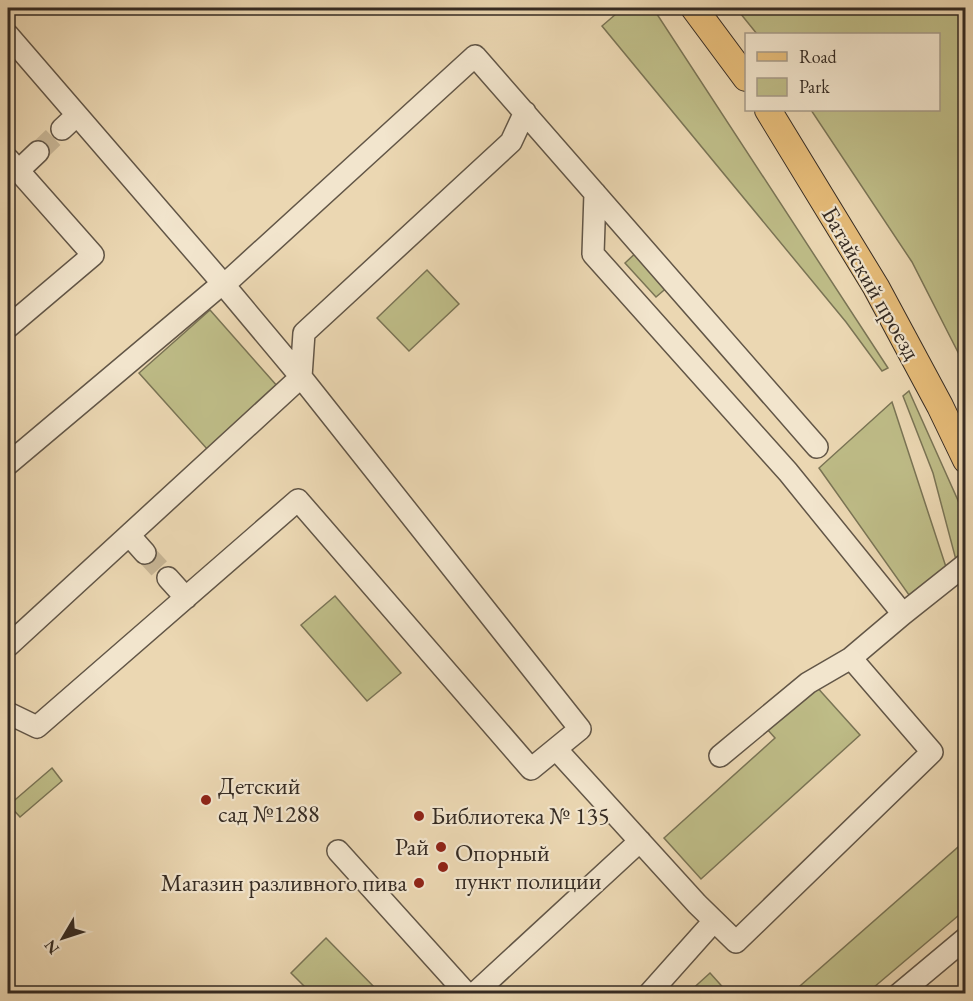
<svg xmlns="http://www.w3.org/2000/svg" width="973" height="1001" font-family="'EB Garamond',serif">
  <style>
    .green { fill: #bebc87; stroke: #7a7455; stroke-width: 1.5 }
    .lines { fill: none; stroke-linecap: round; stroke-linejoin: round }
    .minor-tunnel { stroke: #c7b595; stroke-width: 21; stroke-dasharray: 21 10; stroke-linecap: butt }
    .minor-casing { stroke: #625647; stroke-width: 24 }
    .major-casing { stroke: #352b23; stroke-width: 28 }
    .minor { stroke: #f2e5cd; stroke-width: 21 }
    .major { stroke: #e6bc79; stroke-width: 26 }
    .poi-dot { fill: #8f2418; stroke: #f2e5cd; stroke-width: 2 }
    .labels { text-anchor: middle; stroke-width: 4.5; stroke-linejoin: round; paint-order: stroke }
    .street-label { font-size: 24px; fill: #352b23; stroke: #f2e5cd }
    .poi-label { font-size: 24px; fill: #352b23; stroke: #f2e5cd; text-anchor: start }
  </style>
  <rect width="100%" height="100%" fill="#ebd7b2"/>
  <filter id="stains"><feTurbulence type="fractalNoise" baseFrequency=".00333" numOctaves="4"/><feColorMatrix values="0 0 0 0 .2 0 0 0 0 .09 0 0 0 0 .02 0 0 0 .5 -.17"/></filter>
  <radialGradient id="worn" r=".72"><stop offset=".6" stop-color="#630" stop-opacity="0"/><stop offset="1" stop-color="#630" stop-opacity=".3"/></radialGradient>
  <!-- green -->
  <path class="green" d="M623,8H653L888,368L882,371L846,322L602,26Z
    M736,8H965V366L912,262L811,110H938V34H757Z
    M639,250L670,285L656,297L625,263Z
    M427,270L459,304L409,351L377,318Z
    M210,310L278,387L208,450L139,373Z
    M909,391L965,516V552L956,560L933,473L903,396Z
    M892,402L946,567L909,595L819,468Z
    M335,596L401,673L367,701L301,625Z
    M815,685L860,735L701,879L664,838L775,738L767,729Z
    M52,768L62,781L20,817L9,805Z
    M965,841V910L867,993H792Z
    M326,938L380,993H311L291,973Z
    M710,973L728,993H688Z"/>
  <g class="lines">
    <!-- minor-tunnel -->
    <path class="minor-tunnel" d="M38,152L62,129
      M145,553L168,578"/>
    <!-- minor casing -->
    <g class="minor-casing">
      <path id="minor" d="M8,35L224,285
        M62,129L77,115
        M8,159L93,255L8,327
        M18,171L38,152
        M595,193L593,254L788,472L903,614L966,564
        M8,464L223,283
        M129,535L145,553
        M168,578L186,598
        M8,646L301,377L304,333L511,142L525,112
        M8,713L37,727L298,500L531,769L580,729L301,377L224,285L475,56L817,447
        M556,749L697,904L736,942L932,752L851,658L903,614
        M720,756L808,683L851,658
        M338,851L467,994
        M474,994L640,841
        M649,994L714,921
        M899,994L966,938"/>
    </g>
    <!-- major casing -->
    <g class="major-casing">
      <path id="major" d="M694,8L746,78
        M768,110L876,287L940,406L966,460"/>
    </g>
    <!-- minor -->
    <use href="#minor" class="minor"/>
    <!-- major -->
    <use href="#major" class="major"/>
  </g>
  <!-- markers -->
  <g class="poi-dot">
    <circle cx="206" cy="800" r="6"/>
    <circle cx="419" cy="816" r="6"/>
    <circle cx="441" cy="847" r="6"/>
    <circle cx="443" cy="867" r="6"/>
    <circle cx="419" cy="883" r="6"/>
  </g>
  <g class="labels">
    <!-- street labels -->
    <g class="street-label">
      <text transform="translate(871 283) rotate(60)" y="8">Батайский проезд</text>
    </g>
    <!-- poi labels -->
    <g class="poi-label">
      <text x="218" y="794">Детский<tspan x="218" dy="28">сад №1288</tspan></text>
      <text x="431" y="824">Библиотека № 135</text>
      <text x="429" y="855" text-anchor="end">Рай</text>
      <text x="455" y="861">Опорный<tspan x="455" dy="28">пункт полиции</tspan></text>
      <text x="407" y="891" text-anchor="end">Магазин разливного пива</text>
    </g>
  </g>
  <!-- margin -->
  <rect width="973" height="1001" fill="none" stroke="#ebd7b2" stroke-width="30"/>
  <rect x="9" y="9" width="955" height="983" fill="none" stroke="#352b23" stroke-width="3"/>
  <rect x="15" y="15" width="943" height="971" fill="none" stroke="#352b23" stroke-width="1.5"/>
  <!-- legend -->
  <rect x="745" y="33" width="195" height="78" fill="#f2e5cd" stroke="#a69b89" stroke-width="1.5"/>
  <rect x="757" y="52" width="30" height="9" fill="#e6bc79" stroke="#a69b89" stroke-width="1.5"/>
  <text x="799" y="63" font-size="18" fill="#352b23">Road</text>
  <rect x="757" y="78" width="30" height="18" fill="#bebc87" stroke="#a69b89" stroke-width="1.5"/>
  <text x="799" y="93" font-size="18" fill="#352b23">Park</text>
  <!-- north arrow -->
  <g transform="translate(63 938) rotate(231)" stroke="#f2e5cd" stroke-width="4.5" paint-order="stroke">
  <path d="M0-4.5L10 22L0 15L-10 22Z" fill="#352b23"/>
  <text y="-9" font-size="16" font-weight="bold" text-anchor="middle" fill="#352b23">N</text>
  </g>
  <rect width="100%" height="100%" filter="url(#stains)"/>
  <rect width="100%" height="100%" fill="url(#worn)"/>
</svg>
